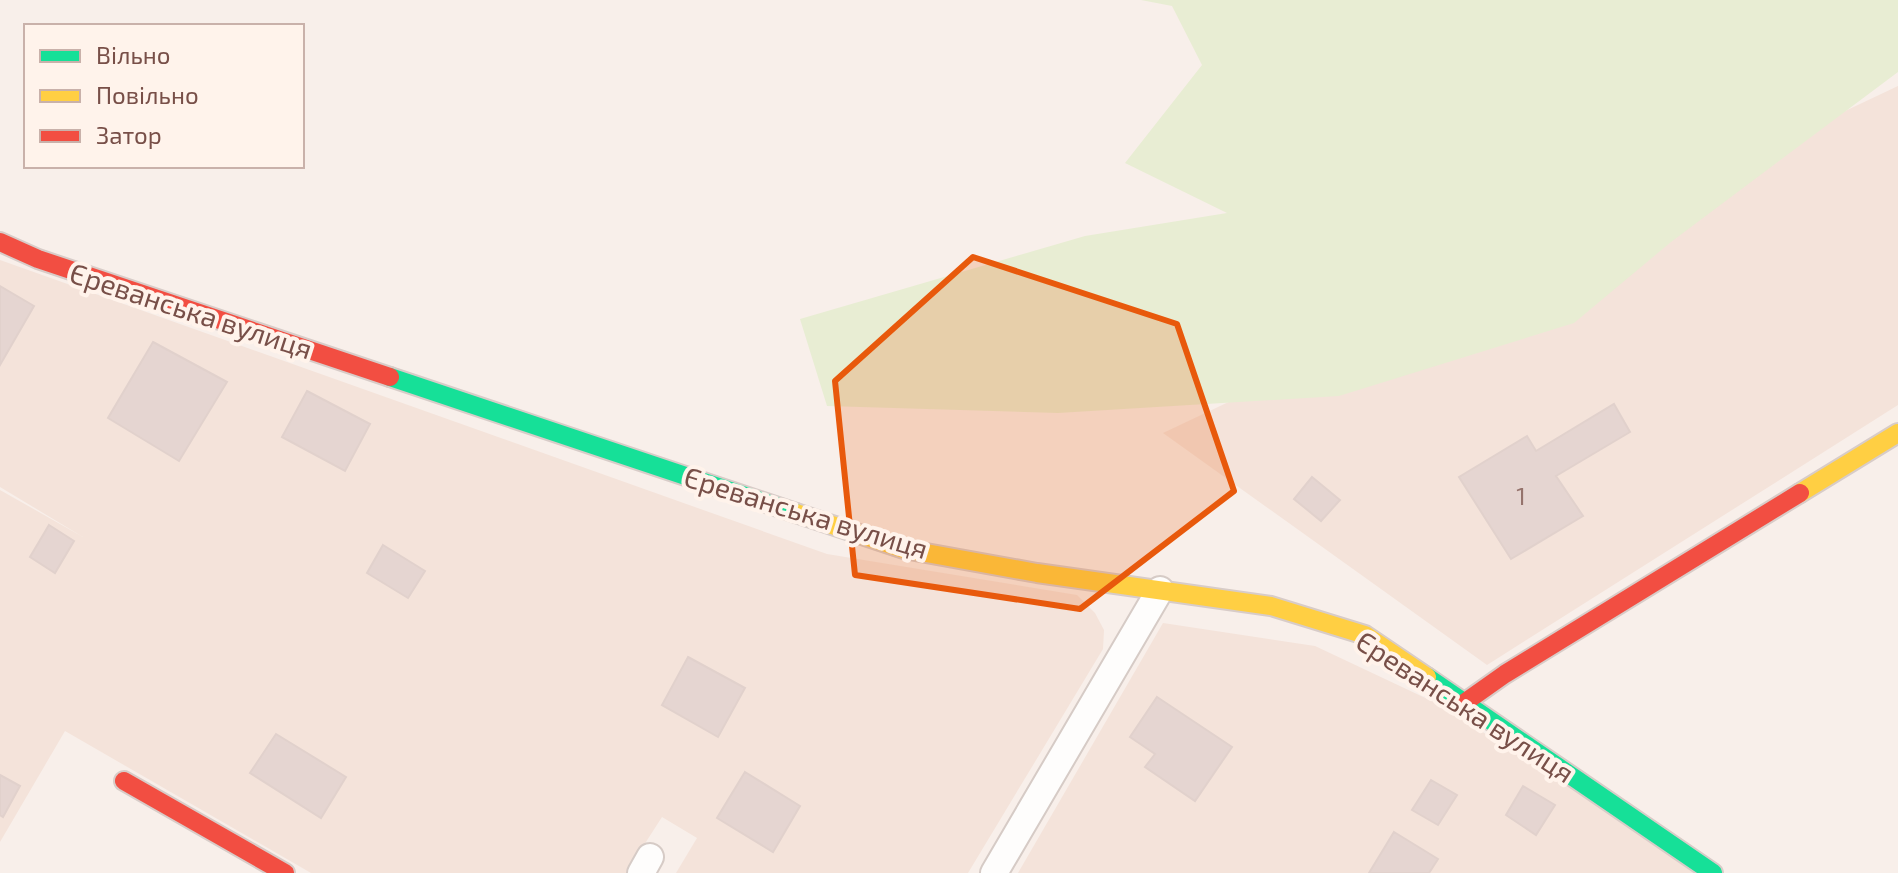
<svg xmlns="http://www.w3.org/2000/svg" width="1898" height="873" font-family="'Exo 2',sans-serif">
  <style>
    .residential { fill: #f4e3da }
    .green { fill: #e8edd3 }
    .building { fill: #e5d5d1; stroke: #e1d1cc; stroke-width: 2 }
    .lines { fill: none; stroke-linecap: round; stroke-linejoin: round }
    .street-casing { stroke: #d6cbc6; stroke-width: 30 }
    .fast-casing { stroke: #d8ccc8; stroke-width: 22 }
    .slow-casing { stroke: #d8ccc8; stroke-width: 22 }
    .jam-casing { stroke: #d8ccc8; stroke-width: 22 }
    .street { stroke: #fefdfc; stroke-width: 26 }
    .fast { stroke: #16e098; stroke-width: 18 }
    .slow { stroke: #ffcf43; stroke-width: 18 }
    .jam { stroke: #f24e42; stroke-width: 18 }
    .marked { fill: #e8590c; fill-opacity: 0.2; stroke: #e8590c; stroke-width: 6; stroke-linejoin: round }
    .labels { text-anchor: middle; stroke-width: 8; stroke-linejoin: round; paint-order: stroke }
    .number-label { font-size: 24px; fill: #95736c }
    .street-label { font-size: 28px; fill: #784f48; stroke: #fff3eb }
  </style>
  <rect width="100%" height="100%" fill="#f8efea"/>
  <!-- residential -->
  <path class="residential" d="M1898,86V405L1487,665L1163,433Z
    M0,260L827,554L1077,595L1095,613L1104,630L1103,649L968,873H676L697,838L662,817L626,873H311L65,731L0,842V490L83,537L0,487Z
    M1163,623L1315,646L1436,703L1709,873H1018Z"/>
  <!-- green -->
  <path class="green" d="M1141,0H1898V72L1671,242L1574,323L1339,396L1058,413L827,406L800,319L1085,236L1227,213L1125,163L1202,65L1172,6Z"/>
  <!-- building -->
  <path class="building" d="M0,286L34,306L0,365Z
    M153,342L227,382L179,461L108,418Z
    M307,391L370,424L345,471L282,437Z
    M1614,404L1630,432L1556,476L1583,516L1511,559L1459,477L1527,436L1536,451Z
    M1312,477L1340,500L1321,521L1294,499Z
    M49,525L74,541L55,573L30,557Z
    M383,545L425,571L408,598L367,573Z
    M688,657L745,688L718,737L662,705Z
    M1157,697L1232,747L1195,801L1145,767L1155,754L1130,737Z
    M276,734L346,777L321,818L250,773Z
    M745,772L800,806L773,852L717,818Z
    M0,775L20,786L3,817L0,815Z
    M1431,780L1457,795L1438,825L1412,810Z
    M1523,786L1555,805L1536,835L1506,815Z
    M1394,832L1438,859L1429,873H1369Z"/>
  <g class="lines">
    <!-- street casing -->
    <g class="street-casing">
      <path id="street" d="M641,873L650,857
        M994,873L1160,590"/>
    </g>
    <!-- fast casing -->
    <g class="fast-casing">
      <path id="fast" d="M390,377L796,513
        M1427,677L1713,873"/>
    </g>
    <!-- slow casing -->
    <g class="slow-casing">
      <path id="slow" d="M1800,493L1898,433
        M796,513L904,549L1037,573L1271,606L1365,635L1427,677"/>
    </g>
    <!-- jam casing -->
    <g class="jam-casing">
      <path id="jam" d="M0,242L38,259L390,377
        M1464,703L1505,674L1800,493
        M124,781L285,873"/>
    </g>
    <!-- street -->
    <use href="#street" class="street"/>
    <!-- fast -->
    <use href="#fast" class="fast"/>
    <!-- slow -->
    <use href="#slow" class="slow"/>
    <!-- jam -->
    <use href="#jam" class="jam"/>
  </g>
  <!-- marked area -->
  <path class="marked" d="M973,257L1177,324L1234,491L1080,609L855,575L835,381Z"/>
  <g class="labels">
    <!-- number labels -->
    <g class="number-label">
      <text x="1521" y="505">1</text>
    </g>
    <!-- street labels -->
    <g class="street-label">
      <text transform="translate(191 311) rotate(18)" y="10">Єреванська вулиця</text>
      <text transform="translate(806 513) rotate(17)" y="10">Єреванська вулиця</text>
      <text transform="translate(1465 707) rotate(33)" y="10">Єреванська вулиця</text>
    </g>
  </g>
  <!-- legend -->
  <rect x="24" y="24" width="280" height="144" fill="#fff3eb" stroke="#c9b1aa" stroke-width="2"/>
  <rect x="40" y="50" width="40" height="12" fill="#16e098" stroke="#c9b1aa" stroke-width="2"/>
  <text x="96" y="64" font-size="24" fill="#784f48">Вільно</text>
  <rect x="40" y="90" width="40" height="12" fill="#ffcf43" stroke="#c9b1aa" stroke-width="2"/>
  <text x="96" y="104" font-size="24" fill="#784f48">Повільно</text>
  <rect x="40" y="130" width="40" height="12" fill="#f24e42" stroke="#c9b1aa" stroke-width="2"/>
  <text x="96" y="144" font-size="24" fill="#784f48">Затор</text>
</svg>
